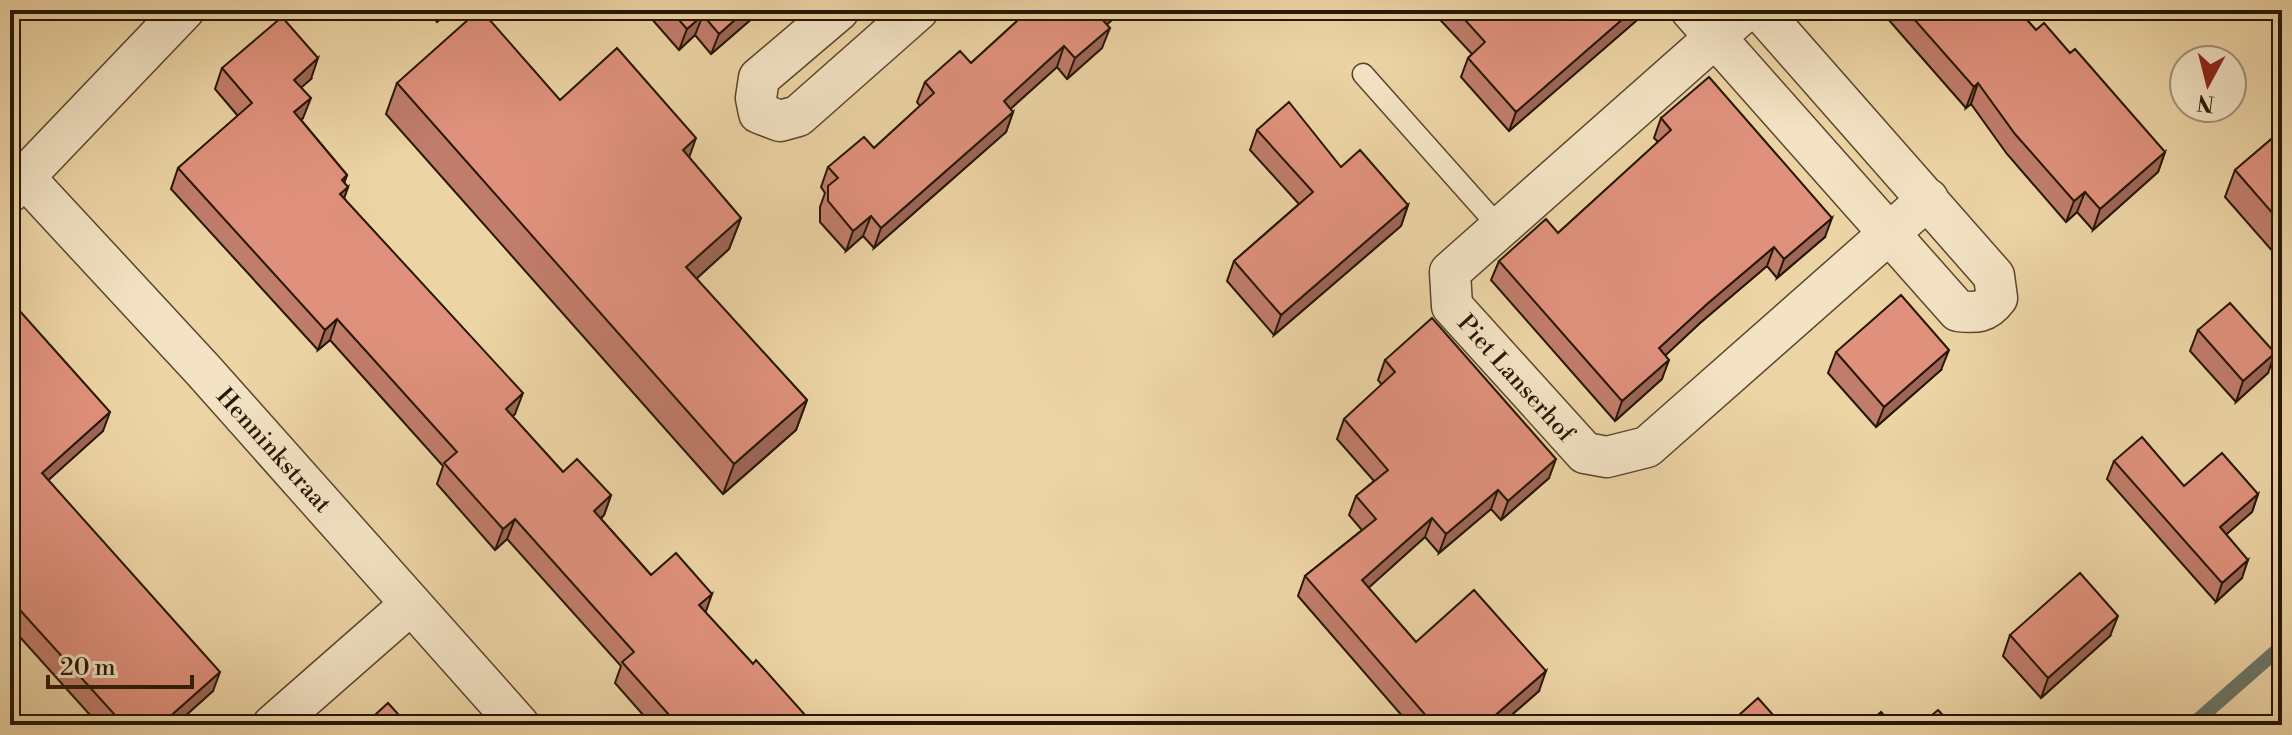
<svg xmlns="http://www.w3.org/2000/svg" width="2292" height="735" font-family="'Libre Bodoni',serif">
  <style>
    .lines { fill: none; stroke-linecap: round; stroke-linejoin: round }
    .stream { stroke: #6c776a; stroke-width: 14 }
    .lane-casing { stroke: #58462c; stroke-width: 23 }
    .street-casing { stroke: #58462c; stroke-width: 43 }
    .lane { stroke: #f3e3c4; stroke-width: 20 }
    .street { stroke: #f3e3c4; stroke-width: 40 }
    .wall { fill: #c17d6c; stroke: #261703; stroke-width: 2 }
    .shaded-wall { fill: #9d6658; stroke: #261703; stroke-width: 2 }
    .building { fill: #e0917d; stroke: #261703; stroke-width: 2 }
    .labels { text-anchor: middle; stroke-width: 7; stroke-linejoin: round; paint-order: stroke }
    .street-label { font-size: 24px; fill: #261703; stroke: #f3e3c4 }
  </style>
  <rect width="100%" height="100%" fill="#edd4a5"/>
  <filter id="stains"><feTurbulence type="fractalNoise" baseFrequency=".0025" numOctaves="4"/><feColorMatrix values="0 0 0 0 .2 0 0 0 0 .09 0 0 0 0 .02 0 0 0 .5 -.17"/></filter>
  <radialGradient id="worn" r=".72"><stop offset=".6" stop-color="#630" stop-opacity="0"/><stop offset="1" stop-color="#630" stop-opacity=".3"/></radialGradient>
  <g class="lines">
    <!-- stream -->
    <path class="stream" d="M2192,725L2282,646"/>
    <!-- lane casing -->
    <g class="lane-casing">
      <path id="lane" d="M1363,74L1500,228"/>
    </g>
    <!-- street casing -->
    <g class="street-casing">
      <path id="street" d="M839,10L759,78L756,98L759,113L780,121L798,116L918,10
        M1691,10L1958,311C1976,313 1986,313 1997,298L1994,276L1760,10
        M1746,10L1450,272L1452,306L1585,453L1607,457L1647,447L1928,199
        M25,178L203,370L519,725
        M10,192L184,10
        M273,725L411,604"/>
    </g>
    <!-- lane -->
    <use href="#lane" class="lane"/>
    <!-- street -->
    <use href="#street" class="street"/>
  </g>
  <!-- wall -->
  <path class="wall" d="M427,10H450L437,22Z
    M653,10H762L711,54L695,35L679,50L650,17Z
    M1017,10H1123L1107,24L1102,48L1067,79L1057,67L1010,109L1013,112L1006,132L874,248L863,236L846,251L820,222V207L825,193L821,187L828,167L874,148L920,106L917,102L925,82L971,63L1017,21L1014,18Z
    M1431,10H1508L1513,17L1636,21L1509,131L1461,77L1468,58L1472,54Z
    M1880,10H2018L2036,30L2070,53L2165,152L2158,172L2093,230L2077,212L2066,222L2007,154L1971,104L1966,108Z
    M222,68L311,79L301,87L303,118L301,120L347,175L344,183L348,187L344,198L515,414L512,416L563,472L611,495L604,515L601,519L651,575L705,612L753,664L814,725H652L615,683L621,666L507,539L495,550L437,484L443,466L330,340L318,350L171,189L178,168L238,116L215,89Z
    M397,83L560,100L689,158L741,218L729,249L696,279L807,400L796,430L723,494L386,114Z
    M1661,118L1825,237L1777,278L1767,266L1700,323L1665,355L1662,379L1615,421L1491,280L1499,261L1558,233L1658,142L1654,138Z
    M1257,130L1341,167L1408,205L1401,226L1274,335L1227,281L1234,261L1299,204L1250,150Z
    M2282,130V247L2274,253L2225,197L2235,170Z
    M10,316L103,431L48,480L213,691L175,725H99L10,626Z
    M2198,330L2268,373L2236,402L2190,351Z
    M1836,352L1941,370L1876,427L1828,373Z
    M1385,360L1549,478L1501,520L1491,509L1439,553L1425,537L1368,588L1416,642L1539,691L1500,725H1410L1298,596L1305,576L1362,530L1349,515L1356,496L1374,481L1337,439L1344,419L1382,385L1378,380Z
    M2114,461L2184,486L2258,494L2252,512L2226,534L2242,578L2216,602L2107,479Z
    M2010,635L2110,636L2041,698L2003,656Z"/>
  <!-- shaded-wall -->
  <path class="shaded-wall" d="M442,10H450L437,22Z
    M746,10H762L711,54L719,34Z
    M1108,10H1123L1093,37L1100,17Z
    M1633,10H1640L1636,21L1509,131L1516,112Z
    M703,15L695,35L679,50L687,29Z
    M1110,28L1102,48L1067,79L1075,58Z
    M1064,46L1057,67L996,122L1004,101Z
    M318,58L311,79L287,100L294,80Z
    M1978,83L1971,104L1966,108L1974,87Z
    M311,98L303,118L287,133L294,112Z
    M1013,112L1006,132L874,248L881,228Z
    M696,138L685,169L683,150Z
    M2165,152L2158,172L2093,230L2100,209Z
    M347,175L340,194L348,187L341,207L333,214L342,180Z
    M2085,192L2077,212L2066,222L2074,201Z
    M1408,205L1401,226L1274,335L1281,315Z
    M871,216L863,236L846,251L853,231Z
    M741,218L729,249L675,298L686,267Z
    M1832,218L1825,237L1777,278L1784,259Z
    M2282,231V247L2274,253Z
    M1774,247L1767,266L1700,323L1652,368L1659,348L1707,304Z
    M337,319L330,340L318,350L325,330Z
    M1949,350L1941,370L1876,427L1884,407Z
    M2275,353L2268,373L2236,402L2243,381Z
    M1669,360L1662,379L1615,421L1622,401Z
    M523,393L515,414L498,429L506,409Z
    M807,400L796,430L723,494L734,464Z
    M110,412L103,431L34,493L42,473Z
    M1556,459L1549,478L1501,520L1508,501Z
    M1498,490L1491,509L1439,553L1446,534Z
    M2258,494L2252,512L2213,546L2220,527Z
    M611,495L604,515L587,531L594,511Z
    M1432,518L1425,537L1355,600L1362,580Z
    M515,519L507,539L495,550L503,529Z
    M2248,560L2242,578L2216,602L2222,583Z
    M712,594L705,614L699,605Z
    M2118,616L2110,636L2041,698L2048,678Z
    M1546,671L1539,691L1500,725H1484Z
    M220,672L213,691L175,725H165L167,719Z"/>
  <!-- building -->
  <path class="building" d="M479,10H481L560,100L617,48L696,138L683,150L741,218L686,267L807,400L734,464L397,83Z
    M670,10H746L719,34L703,15L687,29Z
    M1029,10H1108L1100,17L1110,28L1075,58L1064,46L1004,101L1013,112L881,228L871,216L853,231L828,201V186L838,178L828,167L864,137L874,148L934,93L925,82L960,51L971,63Z
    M1456,10H1508L1513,17L1522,10H1633L1516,112L1468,58L1485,42Z
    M1906,10H2018L2036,30L2044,23L2070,53L2075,49L2165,152L2100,209L2085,192L2074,201L2015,134L1978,83L1974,87Z
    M282,17L318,58L294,80L311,98L294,112L347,175L342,180L348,187L340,194L523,393L506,409L563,472L577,459L611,495L594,511L651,575L676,553L712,594L699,605L753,664L756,660L814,725H678L622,662L634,652L515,519L503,529L444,463L457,452L337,319L325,330L178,168L252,103L222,68Z
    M1709,77L1832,218L1784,259L1774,247L1707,304L1659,348L1669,360L1622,401L1499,261L1546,219L1558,233L1671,130L1661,118Z
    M1289,102L1341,167L1360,150L1408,205L1281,315L1234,261L1313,192L1257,130Z
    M2282,130V224L2235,170Z
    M1901,295L1949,350L1884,407L1836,352Z
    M2230,303L2275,353L2243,381L2198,330Z
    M18,309L110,412L42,473L220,672L167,719L173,725H124L10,599V316Z
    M1432,318L1556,459L1508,501L1498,490L1446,534L1432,518L1362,580L1416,642L1474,590L1546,671L1484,725H1434L1305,576L1376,519L1356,496L1388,470L1344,419L1395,372L1385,360Z
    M2142,437L2184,486L2222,453L2258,494L2220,527L2248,560L2222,583L2114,461Z
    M2080,573L2118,616L2048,678L2010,635Z
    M1758,698L1782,725H1728Z
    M388,703L408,725H364Z
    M1938,710L1952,725H1920Z
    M1881,712L1893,725H1867Z"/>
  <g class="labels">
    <!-- street labels -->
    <g class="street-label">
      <text transform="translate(1516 378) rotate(48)" y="8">Piet Lanserhof</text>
      <text transform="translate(274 450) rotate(48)" y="8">Henninkstraat</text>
    </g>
  </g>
  <!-- margin -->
  <rect width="2292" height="735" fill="none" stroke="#edd4a5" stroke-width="40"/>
  <rect x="12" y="12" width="2268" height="711" fill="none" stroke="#261703" stroke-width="4"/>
  <rect x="20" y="20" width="2252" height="695" fill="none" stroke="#261703" stroke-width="2"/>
  <!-- north arrow -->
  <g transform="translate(2208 84) rotate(187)"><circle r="38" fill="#f3e3c4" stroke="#a19177" stroke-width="2"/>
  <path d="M0-6L14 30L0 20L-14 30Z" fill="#8f2418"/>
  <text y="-12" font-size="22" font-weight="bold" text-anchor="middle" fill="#261703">N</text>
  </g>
  <!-- scale -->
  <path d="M48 675v12h144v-12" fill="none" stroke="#261703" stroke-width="4"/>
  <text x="60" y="675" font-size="24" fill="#261703" stroke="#f3e3c4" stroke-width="6" paint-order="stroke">20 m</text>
  <rect width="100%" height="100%" filter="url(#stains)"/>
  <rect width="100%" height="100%" fill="url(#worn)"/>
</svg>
